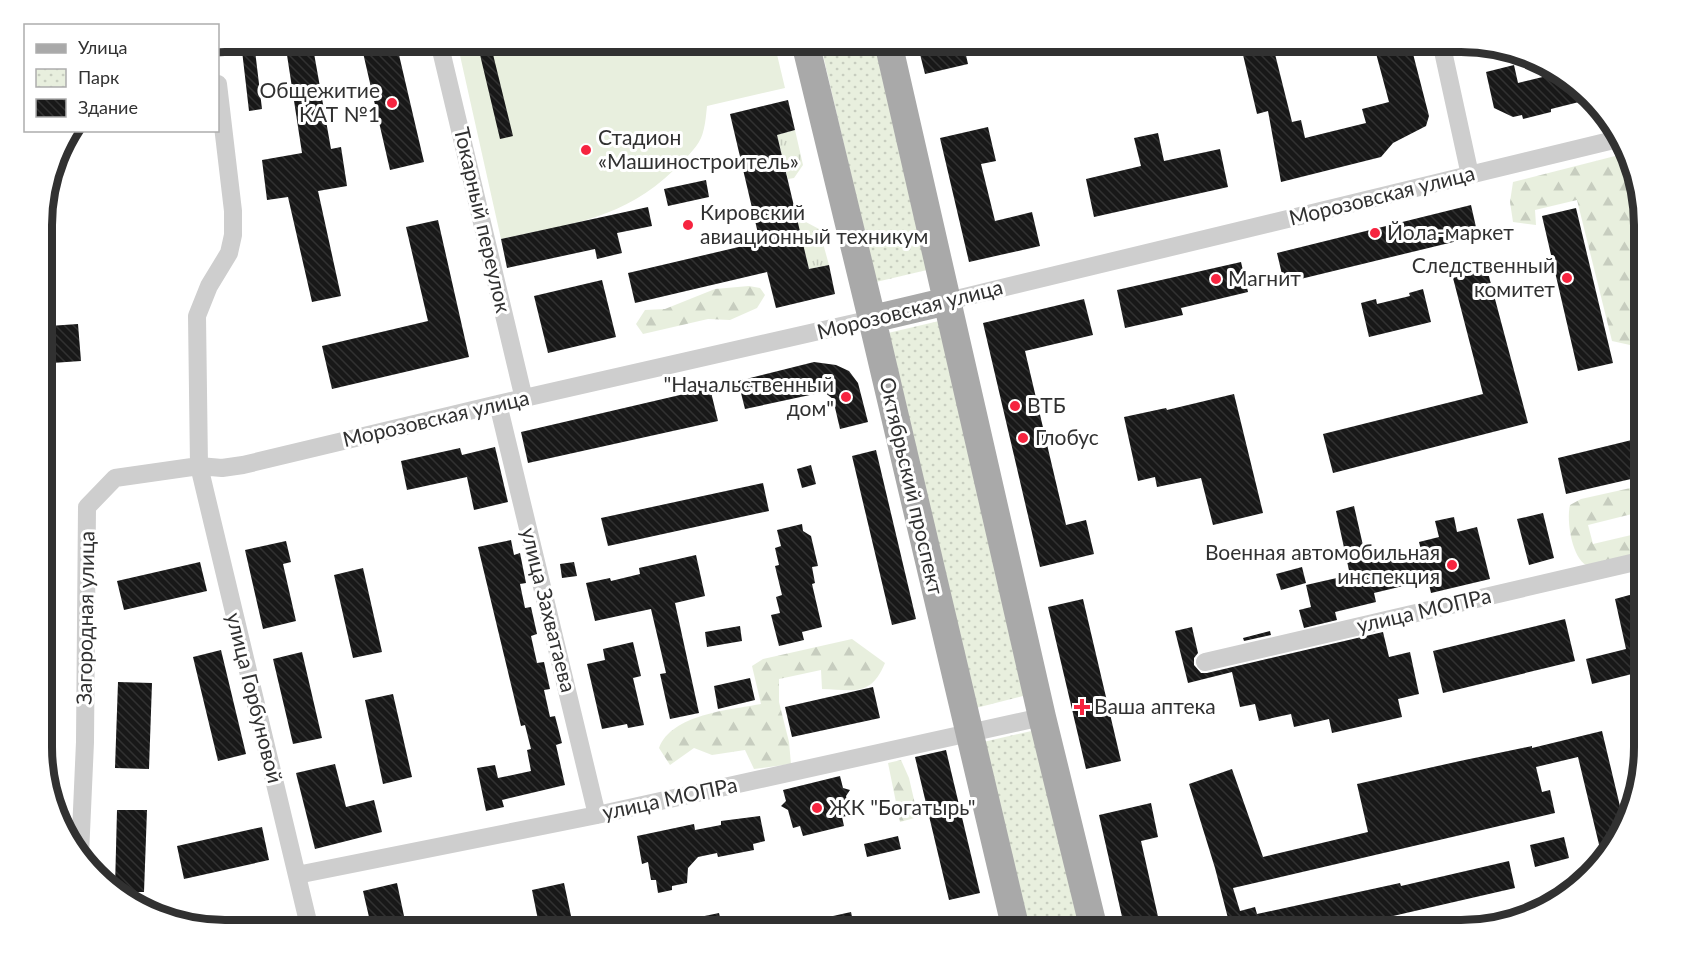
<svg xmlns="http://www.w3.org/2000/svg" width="1686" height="972" font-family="Lato,sans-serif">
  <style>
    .grass { fill: url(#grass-tufts) }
    .forest { fill: url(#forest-firs) }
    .park { fill: url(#park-dots) }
    .garden { fill: #e8efde }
    .building { fill: url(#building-back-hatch) }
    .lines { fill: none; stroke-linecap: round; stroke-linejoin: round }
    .street { stroke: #cecece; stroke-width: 18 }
    .primary { stroke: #a9a9a9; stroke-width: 28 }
    .poi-dot { fill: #f6243f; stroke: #fff; stroke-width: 2 }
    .labels { text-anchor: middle; stroke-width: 6; stroke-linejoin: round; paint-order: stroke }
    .poi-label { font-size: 21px; fill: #313131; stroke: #fff; text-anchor: start }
    .street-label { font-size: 21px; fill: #313131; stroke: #fff }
    .rim { fill: none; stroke: #313131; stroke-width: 8 }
  </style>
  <defs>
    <pattern id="grass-tufts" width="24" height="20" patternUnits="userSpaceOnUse" patternTransform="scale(1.5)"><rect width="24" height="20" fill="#e8efde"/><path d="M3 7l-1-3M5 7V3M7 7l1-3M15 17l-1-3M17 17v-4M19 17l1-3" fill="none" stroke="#c7cdbf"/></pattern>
    <pattern id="forest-firs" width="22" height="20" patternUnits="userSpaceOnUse" patternTransform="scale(1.5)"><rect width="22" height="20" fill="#e8efde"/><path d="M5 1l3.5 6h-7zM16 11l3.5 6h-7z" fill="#c7cdbf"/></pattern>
    <pattern id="park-dots" width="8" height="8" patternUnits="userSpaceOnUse" patternTransform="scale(1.5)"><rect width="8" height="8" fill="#e8efde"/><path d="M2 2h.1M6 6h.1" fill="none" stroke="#c7cdbf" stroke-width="1.8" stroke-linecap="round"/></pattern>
    <pattern id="building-back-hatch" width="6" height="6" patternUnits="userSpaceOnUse" patternTransform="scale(1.5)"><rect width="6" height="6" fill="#181818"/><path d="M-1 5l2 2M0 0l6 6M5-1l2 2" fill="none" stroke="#313131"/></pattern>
  </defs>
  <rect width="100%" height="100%" fill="#fff"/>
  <!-- grass -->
  <path class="grass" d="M795,130L803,165L794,178L788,179L777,135Z
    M804,221L819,229L829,265L809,269L798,223Z"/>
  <!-- forest -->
  <path class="forest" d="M1623,154L1644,214V371L1635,368L1630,345L1612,341L1577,200L1535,210L1536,225L1513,222L1510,202L1513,182Z
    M749,286L760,288L765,295L757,308L730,320L708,319L643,334L636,324L645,310L665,309L715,289Z
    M1644,485V511L1588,525L1593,544L1644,532V556C1633,559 1601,569 1592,567C1572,565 1566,520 1570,505L1581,499Z
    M852,639L885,663C871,697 854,690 822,689L821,670L779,679V702L789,742L791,764L754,769L745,750L712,755L694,748L670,765L659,748C672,714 729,710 761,704L752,666L763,659Z
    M901,760L909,778L918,817L900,822L888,763Z"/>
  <!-- park -->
  <path class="park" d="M820,42H874L927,270L876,282Z
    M939,321L1027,695L976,708L888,333Z
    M1036,730L1083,930H1027L983,742Z"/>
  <!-- garden -->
  <path class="garden" d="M457,42H774L785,88L707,106C706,116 705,129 701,138C696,149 683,161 674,170C622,220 569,224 501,239Z"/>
  <!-- building -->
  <path class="building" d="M241,42H254L262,109L249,111Z
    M285,42H312L331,149L341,147L347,186L318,191L341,296L312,302L288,197L267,200L262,160L302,153Z
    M372,42H396L424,162L390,170L361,44Z
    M477,42H490L513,136L500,139Z
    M917,42H963L968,64L925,74Z
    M1240,42H1272L1292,122L1301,120L1305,138L1366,123L1362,109L1389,102L1373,42H1410L1429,116L1426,126L1393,143L1381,157L1281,182L1268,111L1257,114Z
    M1514,65L1518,83L1555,74L1559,77H1563L1587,100L1551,109V112L1523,119L1522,115L1513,117L1494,108L1486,72Z
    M788,100L795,130L777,135L809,269L829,265L835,294L776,308L767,272L635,303L628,273L760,242L730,114Z
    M988,127L996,161L981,164L995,221L1032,212L1040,246L969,262L940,138Z
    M1158,133L1164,161L1220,149L1228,187L1094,217L1086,179L1141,166L1134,138Z
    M706,180L709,197L668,206L664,189Z
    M1471,205L1478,236L1284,283L1277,253Z
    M648,207L652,226L617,233L622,253L597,259L595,249L507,268L501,239Z
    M1576,208L1613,363L1578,371L1542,216Z
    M438,220L469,357L332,389L322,346L428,321L406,227Z
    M1241,262L1248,292L1181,308L1183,315L1125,328L1117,290Z
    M1487,269L1528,423L1333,473L1323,434L1483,394L1453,278Z
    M602,280L616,337L548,353L534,296Z
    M1423,289L1431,322L1369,337L1361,303L1376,299L1377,304L1410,296L1409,293Z
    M1084,299L1093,335L1025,351L1066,525L1086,520L1094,554L1040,567L983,323Z
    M78,324L81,361L52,363L49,326Z
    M814,362L836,365L849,371L858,383L868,422L840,429L833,399L824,392L745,409L738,381Z
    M710,388L718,421L528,463L521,432Z
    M1234,394L1263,513L1213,525L1201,478L1157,487L1155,477L1138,481L1124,417L1166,408L1167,410Z
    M1644,437V476L1566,494L1558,458Z
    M495,447L508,502L474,510L467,477L407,490L401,461L460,448L462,455Z
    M876,450L916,619L892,625L852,456Z
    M811,465L816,484L802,488L797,469Z
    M763,483L769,511L608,546L601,518Z
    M1354,506L1367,563L1421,550L1419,542L1439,537L1435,521L1454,517L1457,532L1477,527L1490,579L1431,593L1428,580L1374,593L1376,602L1335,612L1337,620L1304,628L1299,610L1311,607L1306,585L1350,575L1336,511Z
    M1543,513L1554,558L1529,565L1517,519Z
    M802,524L803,531L811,536L818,566L812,567L815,583L812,584L822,627L802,632L804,640L779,646L771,615L780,613L776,597L782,595L775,566L779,565L775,548L781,546L777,530Z
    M511,540L514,555L520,553L526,583L520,584L525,608L531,607L537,634L531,636L537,663L544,662L550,689L544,690L550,717L555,716L562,743L556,745L565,785L502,800L504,807L486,811L477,768L495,765L498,778L531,771L527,750L531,749L525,725L521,726L478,547Z
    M286,541L291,562L283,564L296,621L263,629L245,550Z
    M696,555L705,596L675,603L699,713L670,719L660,674L666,673L651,609L595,621L586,583L610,578L611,581L640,574L639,568Z
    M200,562L207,591L124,610L117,581Z
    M574,562L577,576L562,578L560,564Z
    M1302,567L1306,583L1281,590L1276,574Z
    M363,568L382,652L353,658L334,575Z
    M1644,591V676L1634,679L1632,674L1592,684L1586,659L1626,649L1615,599Z
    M1083,599L1121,761L1086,769L1048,607Z
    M1565,619L1575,661L1443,693L1433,651Z
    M740,626L742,641L707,647L705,632Z
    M1192,627L1198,653L1194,658V665L1201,673H1207L1383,632L1389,657L1410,652L1419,694L1398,699L1402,717L1332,733L1329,719L1294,727L1291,714L1259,721L1255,704L1240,707L1232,672L1188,683L1175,631Z
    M1270,631L1271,635L1244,641L1243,638Z
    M633,642L641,676L633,678L644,725L628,728L627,724L602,729L587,664L605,660L603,649Z
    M221,650L246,754L218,761L193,657Z
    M302,652L322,738L293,744L273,659Z
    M750,678L755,700L718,709L714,686Z
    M118,682L152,683L149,769L115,768Z
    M873,687L880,718L792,737L785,707Z
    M393,694L412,777L383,784L365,700Z
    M1602,731L1624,823L1620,838L1602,857L1578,757L1536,767L1542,792L1550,790L1555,813L1233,888L1240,911L1255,907L1257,914L1400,883L1401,886L1509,861L1515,888L1332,930H1238L1237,923L1230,926L1215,868L1189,784L1232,769L1263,857L1368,832L1357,784L1460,761L1532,746V748Z
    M946,750L980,893L949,900L915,757Z
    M335,764L346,807L374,800L382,832L315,849L296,773Z
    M840,776L843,788L850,790L846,796L851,815L842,817L844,826L803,836L800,826L793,828L788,810L781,806L786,801L783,790Z
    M1151,803L1158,837L1141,841L1161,930H1125L1099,815Z
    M117,810H147L144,892H119L115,887Z
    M760,816L765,841L753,844L754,850L718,857L717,853L698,857L688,868L687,883L672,886V890L658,893L656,880H651L648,862L642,864L637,836L694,824L695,830L721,825V821Z
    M262,827L269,860L184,879L177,846Z
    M898,836L901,849L867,857L864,844Z
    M1564,837L1569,858L1535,867L1530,845Z
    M397,883L407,930H372L363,891Z
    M564,883L574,930H547L546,923L539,925L532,890Z
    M851,912L855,930H741L740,924L781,916L782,923L814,916L815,920Z
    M719,913L723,930H698L695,918Z"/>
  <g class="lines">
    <!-- street -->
    <path class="street" d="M439,42L524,399
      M1441,42L1470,175
      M218,84L233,211V235L229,253L209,286L197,316L199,466L310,930
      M948,301L1618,139
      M498,404L597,815
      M1205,662L1644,560
      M80,855L85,742L87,507L115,478L199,466L222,468L243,465L498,404L872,319
      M297,875L597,815L1042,717"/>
    <!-- primary -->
    <path class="primary" d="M805,42L872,319L1016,930
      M888,42L1042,717L1094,930
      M872,319L948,301"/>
  </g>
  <!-- markers -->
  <g class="poi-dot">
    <circle cx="392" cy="103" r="6"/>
    <circle cx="586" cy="150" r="6"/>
    <circle cx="688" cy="225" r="6"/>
    <circle cx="1375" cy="233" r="6"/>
    <circle cx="1567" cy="278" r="6"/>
    <circle cx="1216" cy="279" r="6"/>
    <circle cx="846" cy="397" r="6"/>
    <circle cx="1015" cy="406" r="6"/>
    <circle cx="1023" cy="438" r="6"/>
    <circle cx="1452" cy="565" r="6"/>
    <path d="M1079 698h6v6h6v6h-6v6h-6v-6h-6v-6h6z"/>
    <circle cx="817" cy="808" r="6"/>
  </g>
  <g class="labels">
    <!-- poi labels -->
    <g class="poi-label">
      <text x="380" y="98" text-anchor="end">Общежитие<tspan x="380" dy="24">КАТ №1</tspan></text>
      <text x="598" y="145">Стадион<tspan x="598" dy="24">«Машиностроитель»</tspan></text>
      <text x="700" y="220">Кировский<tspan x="700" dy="24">авиационный техникум</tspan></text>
      <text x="1387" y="240">Йола-маркет</text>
      <text x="1555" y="273" text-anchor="end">Следственный<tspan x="1555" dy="24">комитет</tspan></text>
      <text x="1228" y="286">Магнит</text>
      <text x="834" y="392" text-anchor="end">"Начальственный<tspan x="834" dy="24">дом"</tspan></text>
      <text x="1027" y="413">ВТБ</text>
      <text x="1035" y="445">Глобус</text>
      <text x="1440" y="560" text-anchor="end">Военная автомобильная<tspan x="1440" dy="24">инспекция</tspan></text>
      <text x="1094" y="714">Ваша аптека</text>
      <text x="829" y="815">ЖК "Богатырь"</text>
    </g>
    <!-- street labels -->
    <g class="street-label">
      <text transform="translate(1382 196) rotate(-14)" y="7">Морозовская улица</text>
      <text transform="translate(482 220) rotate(77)" y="7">Токарный переулок</text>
      <text transform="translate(910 310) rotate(-14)" y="7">Морозовская улица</text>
      <text transform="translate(436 419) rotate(-13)" y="7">Морозовская улица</text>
      <text transform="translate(911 486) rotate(77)" y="7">Октябрьский проспект</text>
      <text transform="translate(548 610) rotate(76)" y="7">улица Захватаева</text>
      <text transform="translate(1424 611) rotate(-13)" y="7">улица МОПРа</text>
      <text transform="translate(86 618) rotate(-89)" y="7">Загородная улица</text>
      <text transform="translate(254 698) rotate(76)" y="7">улица Горбуновой</text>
      <text transform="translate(670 799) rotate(-12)" y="7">улица МОПРа</text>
    </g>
  </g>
  <!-- crop -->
  <path d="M0 0H1686V972H0ZM225 52H1461A173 173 0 0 1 1634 225V747A173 173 0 0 1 1461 920H225A173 173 0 0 1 52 747V225A173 173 0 0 1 225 52Z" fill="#fff" fill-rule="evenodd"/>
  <path class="rim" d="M225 52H1461A173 173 0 0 1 1634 225V747A173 173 0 0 1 1461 920H225A173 173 0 0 1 52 747V225A173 173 0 0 1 225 52Z"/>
  <!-- legend -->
  <rect x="24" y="24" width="195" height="108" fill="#ffffff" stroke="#adadad" stroke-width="1.5"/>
  <rect x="36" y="44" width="30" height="9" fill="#a9a9a9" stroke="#adadad" stroke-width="1.5"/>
  <text x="78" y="54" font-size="18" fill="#313131">Улица</text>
  <rect x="36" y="69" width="30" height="18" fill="url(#park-dots)" stroke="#adadad" stroke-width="1.5"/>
  <text x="78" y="84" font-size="18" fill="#313131">Парк</text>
  <rect x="36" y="99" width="30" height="18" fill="url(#building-back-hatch)" stroke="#adadad" stroke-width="1.5"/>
  <text x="78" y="114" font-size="18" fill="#313131">Здание</text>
</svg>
